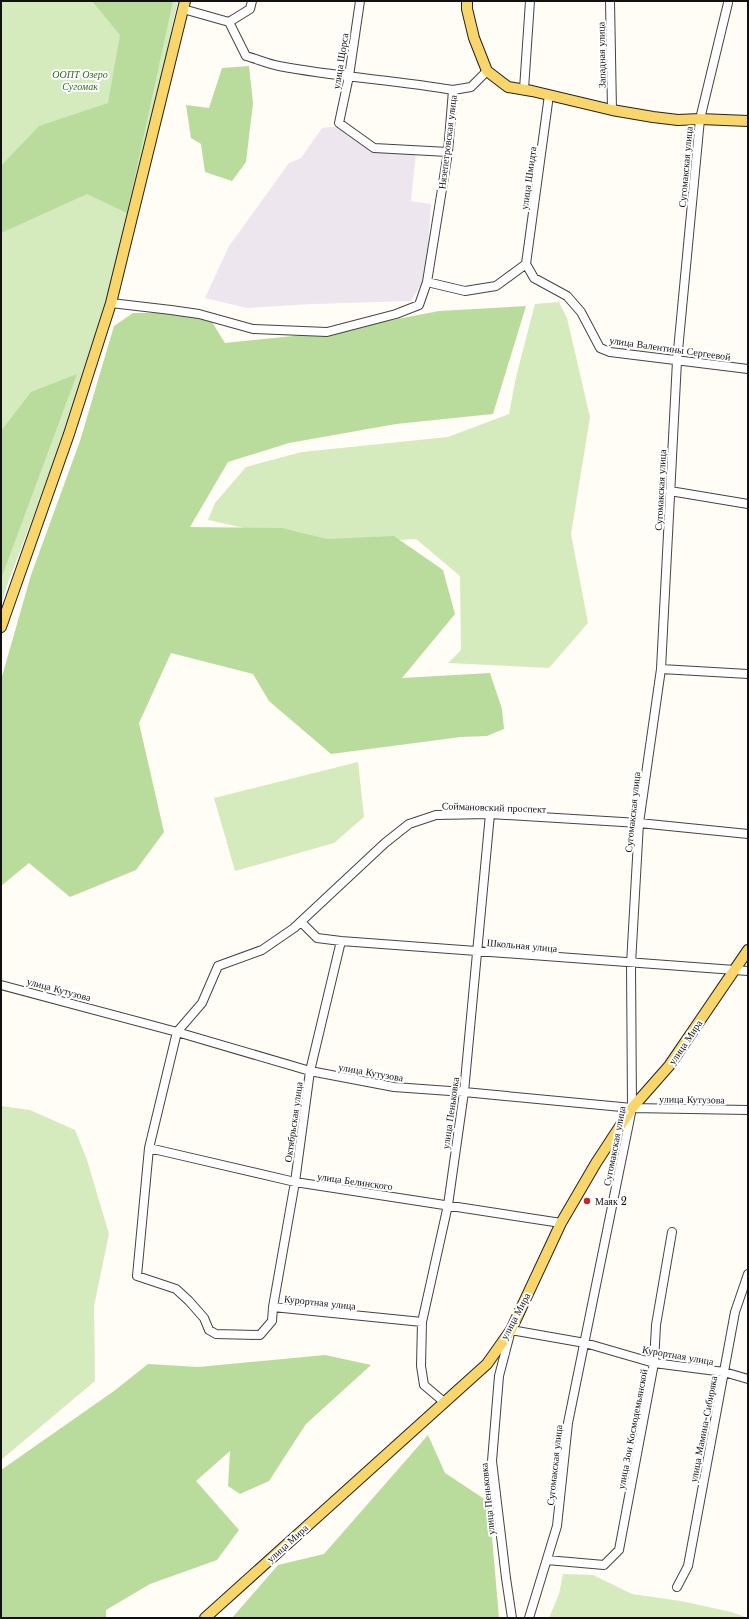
<svg xmlns="http://www.w3.org/2000/svg" width="749" height="1619" font-family="'Libre Baskerville',serif">
  <style>
    .industrial { fill: #eee6ef }
    .green { fill: #d5ebbd }
    .forest { fill: #b9dc9c }
    .lines { fill: none; stroke-linecap: round; stroke-linejoin: round }
    .minor-casing { stroke: #444; stroke-width: 10 }
    .major-casing { stroke: #222; stroke-width: 12 }
    .minor { stroke: #fff; stroke-width: 8 }
    .major { stroke: #f9d66b; stroke-width: 10 }
    .poi-dot { fill: #c4262e; stroke: #fff; stroke-width: 1.5 }
    .labels { text-anchor: middle; stroke-width: 4; stroke-linejoin: round; paint-order: stroke }
    .street-label { font-size: 10px; fill: #111; stroke: #fff }
    .park-label { font-size: 10px; font-style: italic; fill: #2f6b1f; stroke: #fff }
    .poi-label { font-size: 10px; fill: #111; stroke: #fff; text-anchor: start }
  </style>
  <rect width="100%" height="100%" fill="#fffdf5"/>
  <!-- industrial -->
  <path class="industrial" d="M339,126L370,149L416,153L411,201L431,204L426,276L411,301L313,304L247,308L205,298L229,246L289,163L301,158L322,128Z"/>
  <!-- green -->
  <path class="green" d="M1,1H178C155,102 135,204 106,303C77,400 42,494 6,588L1,607Z
    M559,302L567,318L590,417L571,534L588,623L549,668L448,663L461,650L460,576L416,539L318,544L208,520L215,503L246,467L302,452L448,437L509,414L516,377L535,304Z
    M358,762L364,817L334,843L235,871L214,798Z
    M1,1106L30,1110L75,1130L87,1160L109,1234L94,1306L95,1381L1,1460V1168L2,1167L1,1166Z
    M563,1574L593,1575L632,1594L681,1601L731,1612L748,1618H549L559,1594Z"/>
  <!-- forest -->
  <path class="forest" d="M92,1H173L127,213L87,194L1,233V166L39,126L108,103L120,35Z
    M249,66L253,103L246,162L232,181L205,172L201,144L191,138L186,105L209,108L222,68Z
    M526,306L493,414L396,424L289,443L228,462L190,527L282,528L327,539L394,536L443,570L455,614L402,678L490,673L502,709L504,729L487,736L461,737L331,754L269,701L253,674L171,653L139,723L164,832L136,870L70,897L29,863L1,886V680L31,575L80,441L114,326L133,313H159L210,319L225,343L324,333L439,311Z
    M77,374L1,579V581V431L31,392Z
    M325,1355L371,1365L306,1424L269,1481L240,1494L228,1486L230,1451L196,1481L239,1530L217,1560L150,1584L106,1610V1618H1V1470L114,1391L148,1364L198,1367Z
    M428,1435L445,1473L489,1502L499,1618H232L278,1565L324,1554Z"/>
  <g class="lines">
    <!-- minor casing -->
    <g class="minor-casing">
      <path id="minor" d="M360,1L349,76L339,123L374,148L448,152
        M610,1L612,110
        M183,9L229,22L246,56C257,59 268,64 279,66C336,77 395,80 453,90
        M229,22L250,9L252,1
        M524,89L530,1
        M526,264L549,95
        M427,282L448,152L453,90L471,87L487,71
        M111,303L171,310L199,314L253,329L327,332L396,314L419,305L427,282L465,291L496,286L526,264L534,278L567,296L581,312L600,348L610,352L748,369
        M670,491L748,504
        M661,669L748,674
        M301,922L317,938L341,941L748,971
        M1,985L177,1032L310,1071L394,1087L464,1092L632,1108L748,1110
        M149,1148L295,1182L561,1223
        M273,1307L295,1182L310,1071L341,941
        M422,1322L273,1307L272,1321L260,1335L216,1334L209,1330L204,1318L189,1301L176,1289L137,1276L149,1148L177,1032L202,1003L218,966L262,950L294,928L385,843L409,824L436,815L490,814L639,823L748,834
        M444,1402L424,1385L421,1366L422,1322L448,1205L464,1092L490,814
        M547,1560L604,1565L619,1550L654,1363L656,1325L672,1232
        M677,1587L688,1566L735,1312L748,1274
        M512,1618L506,1578L492,1461L499,1376L511,1330L585,1343L654,1363L724,1372L748,1379
        M529,1618L557,1526L568,1423L632,1108L631,964L639,823L661,669L677,361L700,119L728,3"/>
    </g>
    <!-- major casing -->
    <g class="major-casing">
      <path id="major" d="M467,1V9L474,38L487,71L508,87L532,91L612,110L653,117L678,120L700,119L748,121
        M1,627L69,434L111,303L185,1
        M205,1618L487,1364L511,1330L561,1223L596,1163L632,1108L669,1066L748,950"/>
    </g>
    <!-- minor -->
    <use href="#minor" class="minor"/>
    <!-- major -->
    <use href="#major" class="major"/>
  </g>
  <!-- markers -->
  <circle class="poi-dot" cx="587" cy="1201" r="4"/>
  <g class="labels">
    <!-- street labels -->
    <g class="street-label">
      <text transform="translate(601 55) rotate(-91)" y="4">Западная улица</text>
      <text transform="translate(340 61) rotate(-81)" y="4">улица Щорса</text>
      <text transform="translate(447 142) rotate(-83)" y="4">Нязепетровская улица</text>
      <text transform="translate(685 167) rotate(-85)" y="4">Сугомакская улица</text>
      <text transform="translate(528 178) rotate(-82)" y="4">улица Шмидта</text>
      <text transform="translate(670 348) rotate(8)" y="4">улица Валентины Сергеевой</text>
      <text transform="translate(660 490) rotate(-87)" y="4">Сугомакская улица</text>
      <text transform="translate(494 807) rotate(2)" y="4">Соймановский проспект</text>
      <text transform="translate(632 812) rotate(-84)" y="4">Сугомакская улица</text>
      <text transform="translate(522 945) rotate(5)" y="4">Школьная улица</text>
      <text transform="translate(59 989) rotate(15)" y="4">улица Кутузова</text>
      <text transform="translate(685 1042) rotate(-56)" y="4">улица Мира</text>
      <text transform="translate(371 1072) rotate(10)" y="4">улица Кутузова</text>
      <text transform="translate(692 1099) rotate(1)" y="4">улица Кутузова</text>
      <text transform="translate(450 1113) rotate(-82)" y="4">улица Пеньковка</text>
      <text transform="translate(293 1122) rotate(-82)" y="4">Октябрьская улица</text>
      <text transform="translate(614 1146) rotate(-79)" y="4">Сугомакская улица</text>
      <text transform="translate(355 1181) rotate(8)" y="4">улица Белинского</text>
      <text transform="translate(320 1302) rotate(6)" y="4">Курортная улица</text>
      <text transform="translate(515 1316) rotate(-62)" y="4">улица Мира</text>
      <text transform="translate(678 1355) rotate(10)" y="4">Курортная улица</text>
      <text transform="translate(632 1429) rotate(-79)" y="4">улица Зои Космодемьянской</text>
      <text transform="translate(703 1429) rotate(-79)" y="4">улица Мамина-Сибиряка</text>
      <text transform="translate(554 1465) rotate(-84)" y="4">Сугомакская улица</text>
      <text transform="translate(487 1499) rotate(-96)" y="4">улица Пеньковка</text>
      <text transform="translate(287 1543) rotate(-42)" y="4">улица Мира</text>
    </g>
    <!-- park labels -->
    <g class="park-label">
      <text x="80" y="78">ООПТ Озеро<tspan x="80" dy="12">Сугомак</tspan></text>
    </g>
    <!-- poi labels -->
    <g class="poi-label">
      <text x="595" y="1205">Маяк 2</text>
    </g>
  </g>
  <!-- border -->
  <rect width="749" height="1619" fill="none" stroke="#111111" stroke-width="4"/>
</svg>
